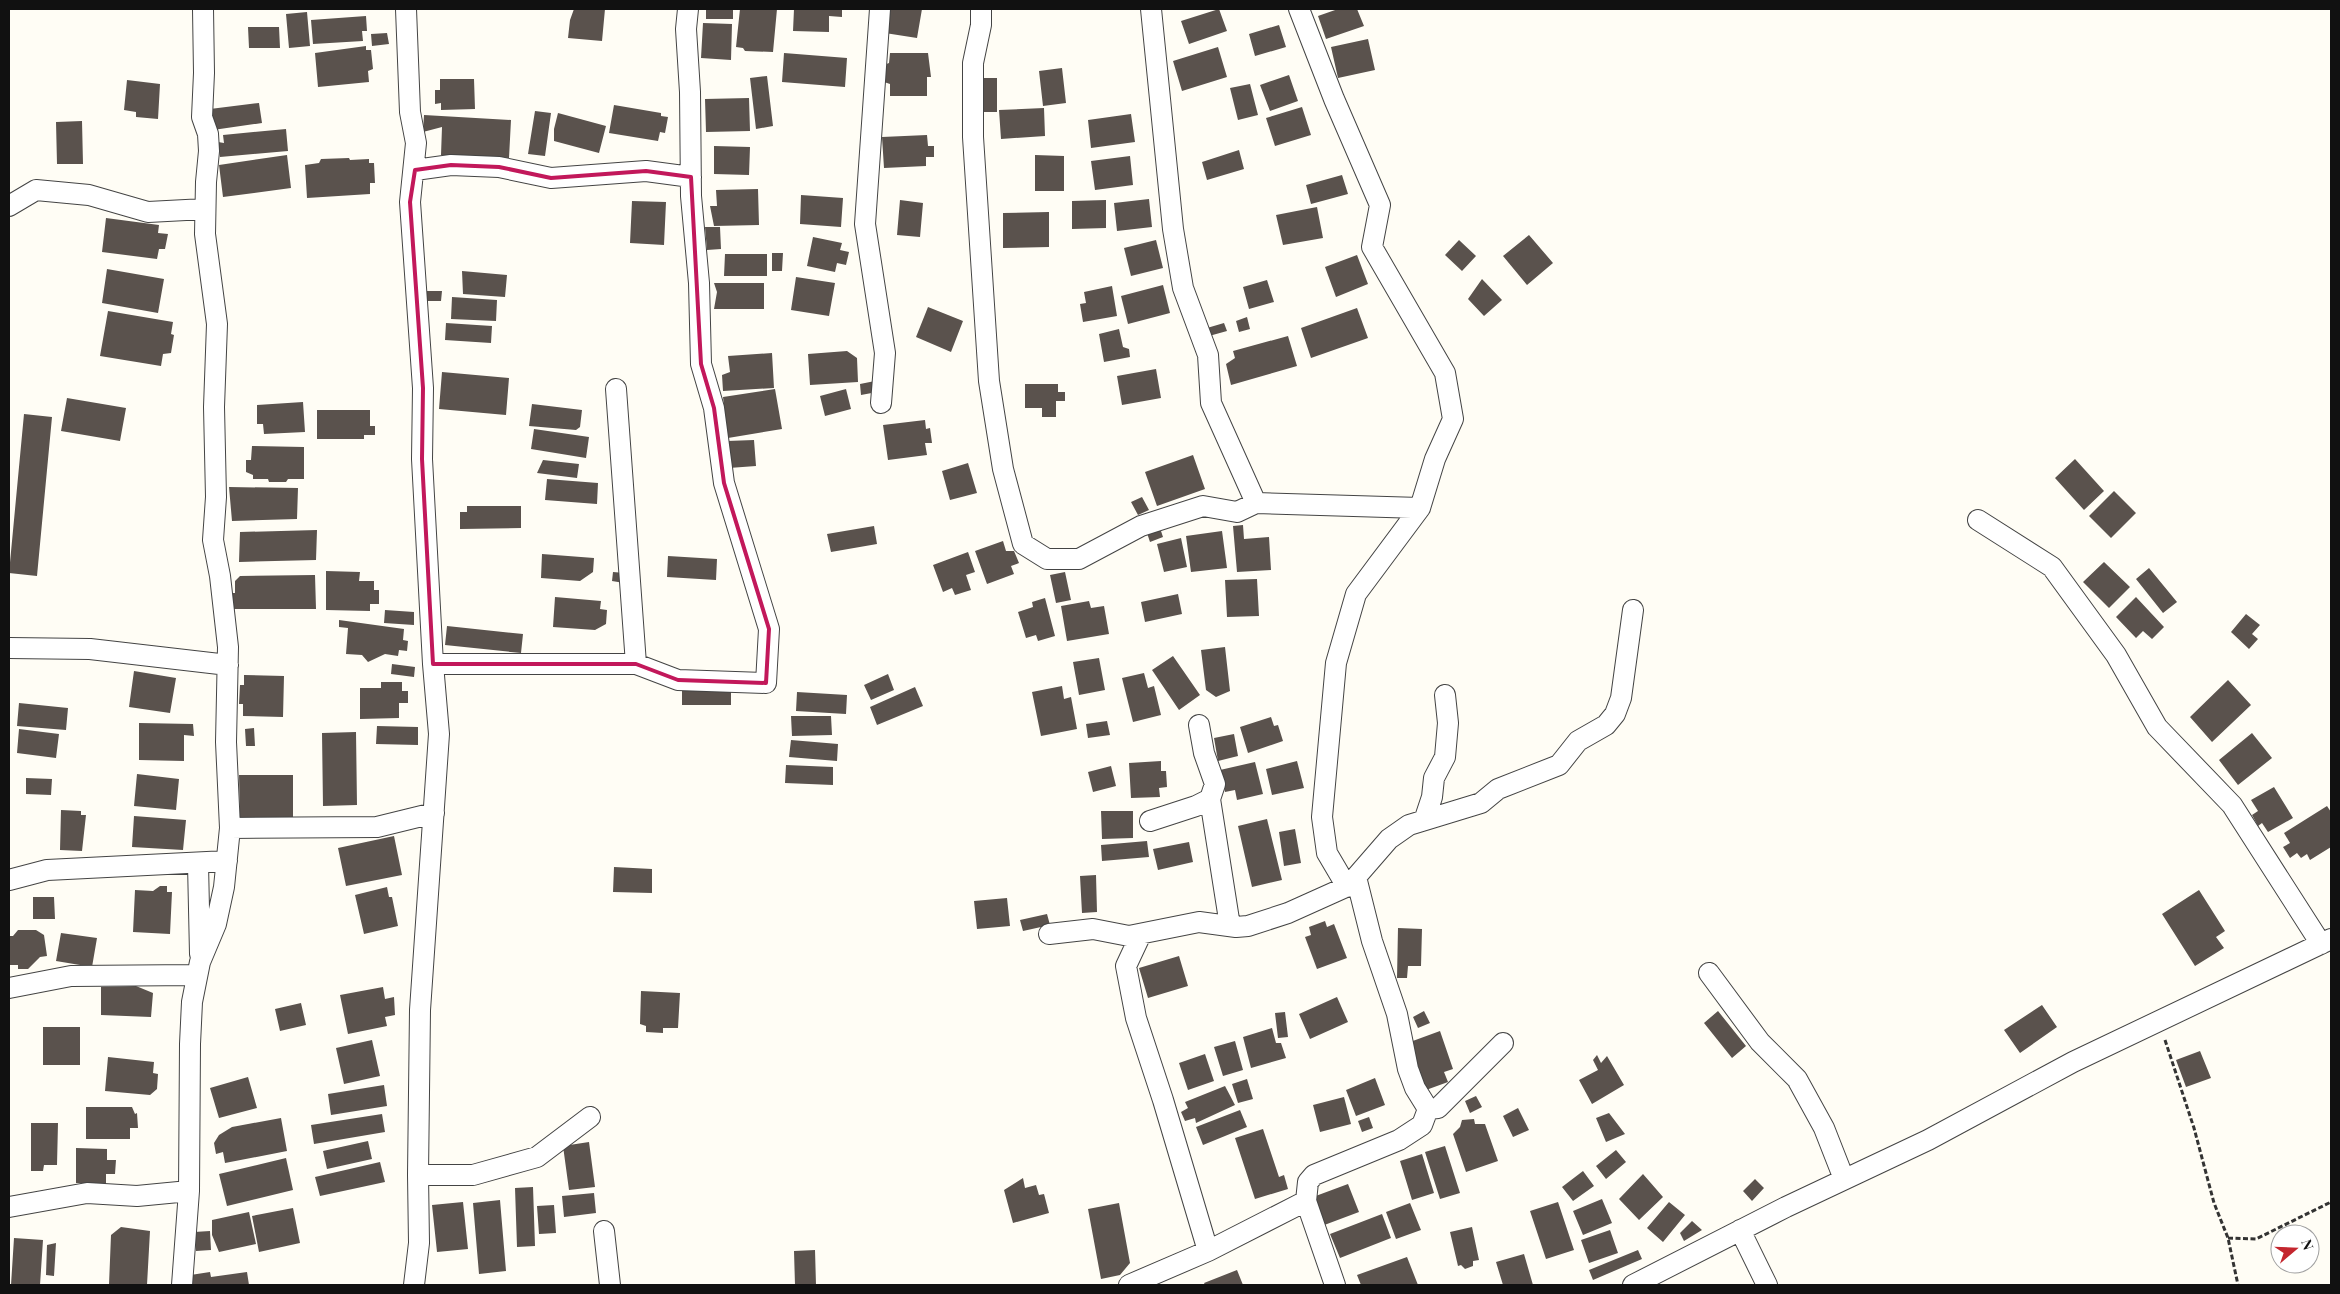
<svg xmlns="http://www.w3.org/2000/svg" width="2340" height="1294" font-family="'Playfair Display',serif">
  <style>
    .building { fill: #5a524d }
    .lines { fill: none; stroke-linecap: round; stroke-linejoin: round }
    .street-casing { stroke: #444; stroke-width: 22 }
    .path { stroke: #333; stroke-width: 3; stroke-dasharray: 5 2.5; stroke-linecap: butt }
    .street { stroke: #fff; stroke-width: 20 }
    .marked { fill: none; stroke: #c2185b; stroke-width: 4; stroke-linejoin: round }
  </style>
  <rect width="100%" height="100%" fill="#fffdf5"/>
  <!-- building -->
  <path class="building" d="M574,9H605L602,41L568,38L570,20Z
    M706,9H733V19H706Z
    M740,9H777L773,52L745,51L743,48L736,47Z
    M794,9H842V17L829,16V32L793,31Z
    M886,9H922L917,38L885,33Z
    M1219,9L1227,31L1189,44L1181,21Z
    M1338,9H1357L1364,26L1326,39L1318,16Z
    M307,12L310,46L289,48L286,14Z
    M366,16L367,31H362L363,41L313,44L311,20Z
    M703,23L732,24L731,60L701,58Z
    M1279,25L1286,47L1255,56L1249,34Z
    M248,27H279L280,48H249Z
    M387,33L389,44L372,46L371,34Z
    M1368,39L1375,70L1338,78L1331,47Z
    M366,46V50H371L373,69L368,71L369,82L318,87L315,53Z
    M1218,47L1227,77L1182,91L1173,61Z
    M784,53L847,58L845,87L782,82Z
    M890,53H928L931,77H927V96H890V84L884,82V65L889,63Z
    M1062,68L1066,103L1043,106L1039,71Z
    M1289,75L1298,101L1270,111L1260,85Z
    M767,76L773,126L756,129L750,78Z
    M983,78H997V112H984Z
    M440,79H474L475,109L441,110V103L435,104V90H440Z
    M127,80L160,84L158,119L136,117V112L124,110Z
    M1250,84L1258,115L1238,120L1230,88Z
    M749,98L750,131L706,132L705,99Z
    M259,103L262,123L213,130L210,109Z
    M614,105L661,113V116L668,117L665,133L660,132L658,141L609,133Z
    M1302,107L1311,135L1275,146L1266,118Z
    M1044,108L1045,136L1001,139L999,110Z
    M535,111L551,113L545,156L528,154Z
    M558,113L606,126L599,153L554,141V129Z
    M1131,114L1135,142L1091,148L1088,120Z
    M424,115L511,120L509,158L441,155L442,127L423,132Z
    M82,121L83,164H57L56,122Z
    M286,129L288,151L220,157L218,142L224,143L223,135Z
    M927,135L928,146H934V157H926V166L884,168L882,137Z
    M714,146L750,147L749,175L714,174Z
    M1239,150L1244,169L1207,180L1202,162Z
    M287,155L291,188L223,197L219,165Z
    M1035,155L1064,156V191H1035Z
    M1130,156L1133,185L1095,190L1091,161Z
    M349,158L350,160L369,159V163H374L375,183H370V194L307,198L305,165L319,163L321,159Z
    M1342,175L1348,194L1311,204L1306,185Z
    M758,189L759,225L714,226L710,206H717L716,190Z
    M801,195L843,198L841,227L800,224Z
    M1149,199L1152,227L1117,231L1114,203Z
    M900,200L923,203L920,237L897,235Z
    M1106,200V228L1072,229V201Z
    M632,201L666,202L664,245L630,243Z
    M1317,207L1323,238L1283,245L1276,215Z
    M1049,212V247L1003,248V213Z
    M106,218L159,225L158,233L168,234L165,249H159L157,259L102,252Z
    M705,227H720L721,249L707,250Z
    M1529,235L1553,263L1527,285L1503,256Z
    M813,237L842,243L840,250L849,252L846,265L837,263L835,272L807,266Z
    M1156,240L1163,268L1131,276L1124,248Z
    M1459,240L1476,256L1462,271L1445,255Z
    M772,253H783L782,271H772Z
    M725,254H767V276H724Z
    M1357,255L1368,284L1336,297L1325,267Z
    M107,269L164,279L158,313L102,303Z
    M462,271L507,275L505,297L463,294Z
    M796,277L835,283L829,316L791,310Z
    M1482,279L1502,300L1484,316L1468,299Z
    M1267,280L1274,302L1249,309L1243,287Z
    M714,283H764V309H714L717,292Z
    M1163,285L1170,313L1128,324L1121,296Z
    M1112,286L1117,316L1083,322L1080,304L1086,303L1084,292Z
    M427,291H442L441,301H427Z
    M452,297L497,300L496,321L451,319Z
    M928,307L963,321L951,352L916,337Z
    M1357,308L1368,338L1311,358L1301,328Z
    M108,311L173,322L171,334L174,335L171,353L163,354L161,366L100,356Z
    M1247,317L1250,329L1239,332L1236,321Z
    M446,323L492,326L491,343L445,340Z
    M1224,323L1227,331L1209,336L1207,328Z
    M1119,329L1123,347L1129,349L1130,357L1104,362L1099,334Z
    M1288,336L1297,366L1231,385L1226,364L1235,358L1233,351Z
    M847,351L857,358L858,382L810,385L808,354Z
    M772,353L774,388L723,391L722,375L730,372L728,356Z
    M1156,369L1161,398L1122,405L1117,376Z
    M442,372L509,378L506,415L439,409Z
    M875,381L877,392L861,395L860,384Z
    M1025,384H1058V392H1065V401H1056V417H1042V408H1025Z
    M775,389L782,429L728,438L723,397Z
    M846,389L851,409L825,416L820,396Z
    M67,398L126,408L120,441L61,431Z
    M303,402L305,432L264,434L263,424H257V405Z
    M532,404L582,410L580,427L576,430L529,426Z
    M317,410H370V426H375V435H364V439H317Z
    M24,414L52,417L37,576L9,573Z
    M925,420L926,429L930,428L932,443H925L927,455L888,460L883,425Z
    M534,429L589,437L586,458L531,449Z
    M754,440L756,466L729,468L727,441Z
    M252,446L304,447V479H288L286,482H269L268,479H253V475L246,472V460H251Z
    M1193,455L1205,489L1157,506L1145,472Z
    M2075,459L2104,491L2084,510L2055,478Z
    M543,460L579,464L577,478L537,473Z
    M968,463L977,493L950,500L942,471Z
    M547,479L598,483L597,504L545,500Z
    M229,487L298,488L297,519L232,521Z
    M2114,491L2136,513L2111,538L2089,516Z
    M1142,497L1149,510L1138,515L1131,502Z
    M467,506H521V528L460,529V512H467Z
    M1243,525L1244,539L1269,537L1271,570L1237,572L1233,526Z
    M874,526L877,544L831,552L827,534Z
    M1160,528L1163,537L1150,542L1147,533Z
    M317,530L316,560L239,562L240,532Z
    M1222,531L1227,568L1191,572L1186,536Z
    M1181,538L1187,567L1164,572L1157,544Z
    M1003,541L1006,551H1014L1019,563L1011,566L1014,574L987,584L975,551Z
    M968,552L975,572L966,575L971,590L955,595L952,588L943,592L933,565Z
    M542,554L594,558L593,572L580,581L541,578Z
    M668,556L717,559L716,580L667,577Z
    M2104,562L2130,587L2109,608L2083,582Z
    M2149,568L2177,602L2163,613L2136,579Z
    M326,571L360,572L359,581H374V590H379V604H370V611L326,610Z
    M613,572L625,573L624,583L612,581Z
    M1065,572L1071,600L1056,603L1050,575Z
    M315,575L316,609H230V593H235V581L240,576Z
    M1257,579L1259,616L1227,617L1225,580Z
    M1178,594L1182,614L1145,622L1141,602Z
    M555,597L601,601L600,609L607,610L606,624L595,630L553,627Z
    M2136,597L2164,627L2152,639L2143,631L2136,638L2116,617Z
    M1045,598L1055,636L1038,641L1036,635L1026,638L1018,612L1033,607L1032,602Z
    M1089,601L1091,608L1104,606L1109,634L1067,641L1061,606Z
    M385,610L414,612V625L384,623Z
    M2246,614L2260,625L2252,634L2258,639L2249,649L2231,632Z
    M339,620L404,629L403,640L408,641L407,651L399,650L398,656L385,654L368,662L362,655L346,654L348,628L339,627Z
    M447,626L523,634L521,653L445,645Z
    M1225,647L1230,691L1216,697L1206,690L1201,650Z
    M1173,656L1200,695L1179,710L1152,670Z
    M1099,658L1105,690L1079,695L1073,662Z
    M392,664L415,667L414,677L391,674Z
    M134,671L176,678L170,713L129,707Z
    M1144,673L1148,688L1154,686L1161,715L1133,722L1122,678Z
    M888,674L894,690L871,700L864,685Z
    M244,675L284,676L283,717L243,716V704H239L240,685H244Z
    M2228,680L2251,705L2212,742L2190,717Z
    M381,682H402V691H408V703H399V718L360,719V688H381Z
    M1062,686L1064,699L1071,697L1077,729L1041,736L1032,692Z
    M682,687H731V705H682Z
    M915,687L923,706L877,725L870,707Z
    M797,692L847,695L846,714L796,711Z
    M19,703L68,708L66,730L17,726Z
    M791,716H831L832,735L792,736Z
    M1271,717L1274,726L1278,725L1283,741L1248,753L1240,727Z
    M1107,721L1110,735L1088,738L1086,724Z
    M139,723L193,724L194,736L184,735V761L139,760Z
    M377,726L418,727V745L376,744Z
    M254,728L255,746H246L245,729Z
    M19,729L59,734L56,758L17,753Z
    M356,732L357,805L323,806L322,733Z
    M2252,733L2272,758L2238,785L2219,760Z
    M1234,734L1238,756L1218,761L1214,738Z
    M791,740L838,744L837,761L789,757Z
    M1161,761V771H1166L1167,787L1159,788L1160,797L1131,798L1129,763Z
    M1297,761L1304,788L1272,795L1266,769Z
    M1255,762L1263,794L1237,800L1235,790L1225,792L1220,770Z
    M786,765L833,767V785L785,783Z
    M1111,766L1116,786L1093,792L1088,772Z
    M137,774L179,779L176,810L134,806Z
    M239,775H293V821L240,820Z
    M26,778L52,779L51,795L26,794Z
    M2274,787L2293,818L2268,832L2262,823L2258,826L2252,815L2258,811L2251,800Z
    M2327,806L2331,812V847L2310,860L2307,854L2301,858L2297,853L2290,858L2283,847L2290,843L2284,833Z
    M61,810L81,811V815H86L82,851L60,850Z
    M1101,811H1133V838L1102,839Z
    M134,816L186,820L183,850L132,847Z
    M1267,819L1282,880L1252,887L1238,826Z
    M1295,829L1301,863L1284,866L1279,832Z
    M394,836L402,875L346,886L338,848Z
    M1147,841L1149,857L1102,861L1101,845Z
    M1189,842L1193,862L1158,870L1153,849Z
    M614,867L652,869V893L613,892Z
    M1096,875L1097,912L1082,913L1080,876Z
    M160,886H167V892H172L170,934L133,932L135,890L153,891Z
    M387,887L389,897H392L398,926L364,934L355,895Z
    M2199,890L2225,931L2216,937L2224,948L2195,966L2162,914Z
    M33,897H54L55,919H33Z
    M1007,898L1010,926L977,929L974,901Z
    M1047,914L1050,925L1023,931L1020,920Z
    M1325,921L1327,927L1334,924L1347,958L1317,969L1305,937L1311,935L1309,927Z
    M1398,928L1422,929L1421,966H1408L1407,978H1397Z
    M18,930H36L44,935L47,956L40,957L28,969H18V965H9V936H13Z
    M61,933L97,938L92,967L56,961Z
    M1179,956L1188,986L1148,998L1139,968Z
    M136,986L153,993L151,1017L101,1015V987Z
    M383,987L385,999L394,997L395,1015L385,1017L387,1026L348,1034L340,995Z
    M641,991L680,993L678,1028H663V1033L646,1032V1026L640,1024Z
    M1337,997L1348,1022L1310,1039L1299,1014Z
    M301,1003L306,1025L280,1031L275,1009Z
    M2042,1005L2057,1027L2020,1053L2004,1030Z
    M1424,1011L1430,1023L1418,1028L1413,1017Z
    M1718,1011L1746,1046L1732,1058L1704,1023Z
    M1285,1012L1288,1037L1278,1038L1275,1013Z
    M43,1027H80V1065H43Z
    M1272,1028L1276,1043H1281L1286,1058L1251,1068L1243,1037Z
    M1440,1031L1453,1069L1444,1072L1448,1082L1426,1090L1410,1042Z
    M372,1040L380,1076L344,1084L336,1048Z
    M1235,1041L1243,1070L1223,1076L1214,1047Z
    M2200,1051L2211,1078L2186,1087L2176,1060Z
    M1205,1054L1214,1081L1188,1090L1179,1063Z
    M1597,1055L1601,1063L1607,1056L1624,1085L1592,1104L1579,1080L1598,1070L1593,1060Z
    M108,1057L154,1062L153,1073L158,1074L157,1089L150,1095L105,1091Z
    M248,1077L257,1108L219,1118L210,1088Z
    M1375,1078L1385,1105L1356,1116L1346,1090Z
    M1247,1079L1253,1099L1238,1103L1232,1084Z
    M384,1085L387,1106L331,1115L328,1094Z
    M1225,1086L1235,1105L1196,1123L1195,1118L1185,1121L1181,1112L1188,1108L1185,1102Z
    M1476,1096L1482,1107L1470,1113L1465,1101Z
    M1344,1097L1351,1124L1320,1132L1313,1105Z
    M86,1107H132L135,1114L137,1113L138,1128H130V1139H86Z
    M1518,1108L1529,1130L1513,1137L1503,1116Z
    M1240,1110L1247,1127L1203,1145L1196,1127Z
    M1609,1113L1625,1134L1606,1142L1596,1118Z
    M382,1114L385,1132L314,1144L311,1125Z
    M1369,1117L1373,1128L1362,1132L1358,1121Z
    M281,1118L287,1151L225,1163L223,1152L216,1154L214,1143L219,1135L232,1127Z
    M1474,1119L1475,1124H1485L1498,1161L1466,1172L1453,1134L1460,1127L1462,1120Z
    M31,1123H58L57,1165H44L43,1171H31Z
    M1263,1129L1279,1177L1284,1175L1288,1189L1255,1199L1235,1138Z
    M368,1141L372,1159L327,1169L323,1151Z
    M589,1142L595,1187L569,1190L563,1146Z
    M1445,1146L1460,1193L1440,1199L1425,1152Z
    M76,1148L107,1149V1160H116L115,1174H106V1184L98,1183V1188H87V1183H76Z
    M1616,1150L1626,1162L1606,1179L1596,1166Z
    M1422,1154L1434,1193L1412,1200L1400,1161Z
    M286,1158L293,1190L227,1206L219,1174Z
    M380,1162L385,1182L320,1196L315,1177Z
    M1583,1171L1594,1186L1573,1201L1562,1187Z
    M1643,1174L1663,1197L1639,1220L1619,1199Z
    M1023,1178L1025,1188L1036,1185L1039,1195L1044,1194L1049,1213L1013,1223L1004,1190Z
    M1755,1179L1764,1188L1752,1201L1743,1191Z
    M1348,1184L1359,1212L1319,1227L1313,1197Z
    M533,1187L535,1246L517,1247L515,1188Z
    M594,1193L596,1213L564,1217L562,1196Z
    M1602,1199L1612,1223L1583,1235L1573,1211Z
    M500,1200L506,1271L479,1274L473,1203Z
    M463,1202L468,1249L437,1252L432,1205Z
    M1558,1202L1574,1250L1546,1259L1530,1211Z
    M1669,1202L1685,1215L1663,1242L1647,1228Z
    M1119,1203L1130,1263L1120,1275L1101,1279L1088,1209Z
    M1410,1203L1421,1230L1396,1239L1386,1212Z
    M554,1205L556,1233L539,1234L537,1206Z
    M293,1208L300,1243L259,1252L252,1216Z
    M249,1212L256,1244L219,1252L212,1235V1220Z
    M1382,1214L1391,1238L1340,1258L1330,1234Z
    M1692,1221L1702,1230L1684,1241L1680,1233Z
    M121,1227L150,1231L147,1285H109L111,1235Z
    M1472,1227L1479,1260L1473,1261V1266L1465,1269L1461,1265L1458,1266L1450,1232Z
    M1610,1230L1618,1253L1589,1263L1581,1240Z
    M210,1231L211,1250L196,1251L194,1232Z
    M14,1238L43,1240L40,1285H11Z
    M56,1243L54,1276L46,1275L47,1245Z
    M815,1250L816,1285H795L794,1251Z
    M1638,1250L1642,1259L1593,1280L1589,1270Z
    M1524,1254L1533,1285H1503L1496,1262Z
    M1407,1257L1418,1285H1361L1357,1275Z
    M1237,1270L1243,1285H1205L1204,1283Z
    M210,1272L211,1277L247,1272L249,1285H186L184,1276Z"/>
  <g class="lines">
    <!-- street casing -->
    <g class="street-casing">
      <path id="street" d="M406,9L410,112L416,143L410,202L423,388L422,459L433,664L439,734L420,1010L418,1175
        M880,9L865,224L885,353L881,403
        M981,9V25L973,63V137L989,381L1003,469L1023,544L1047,559H1079L1141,526L1203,506L1237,512L1256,503L1420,508L1435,459L1453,419L1445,373L1372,247L1380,205L1334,99L1299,9
        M1151,9L1173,229L1183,288L1208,355L1211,403L1256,503
        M415,170L451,165L499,167L551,178L646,171L691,177
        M9,206L36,190L89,195L148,212L205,209
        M1978,520L2052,567L2116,655L2157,727L2232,805L2321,944
        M9,648L90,649L228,665
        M433,664H636L616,389
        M636,664L678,680L766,683L769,629L724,483L714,408L701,364L699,283L691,196L690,92L686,29L688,9
        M1210,799L1230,926
        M1425,818L1432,797L1434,778L1445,757L1448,723L1445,695
        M1150,821L1196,806L1210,799L1215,784L1204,753L1199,725
        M230,828L377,827L434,813
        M198,864L200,954
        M9,880L47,870L227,861
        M1347,887L1327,853L1322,817L1336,663L1356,594L1420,508
        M1049,934L1093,929L1129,936L1199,922L1236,927L1248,926L1288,913L1357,882
        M1141,934L1126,966L1136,1018L1163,1100L1208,1251
        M1709,973L1760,1042L1797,1079L1824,1128L1844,1179
        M9,988L71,976L197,975
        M1428,1109L1415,1088L1408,1069L1397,1014L1372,941L1356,877L1389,839L1409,825L1481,803L1498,789L1559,765L1578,741L1606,725L1615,714L1621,698L1633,610
        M1428,1109L1438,1108L1503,1043
        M9,1207L87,1193L137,1196L189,1191
        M1740,1230L1767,1285
        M604,1231L610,1285
        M182,1285L189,1191L190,1044L192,1002L200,962L216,924L224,887L230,828L226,742L228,647L220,576L213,540L216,497L214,407L217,324L205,234L206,182L209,151L208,134L202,117L204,73L203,9
        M414,1285L419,1243L418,1175H473L537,1157L590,1117
        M1129,1285L1208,1251L1306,1201
        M1335,1285L1306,1201L1308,1182L1314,1175L1399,1140L1422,1125L1428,1109
        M1633,1285L1786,1207L1928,1140L2073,1062L2331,939"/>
    </g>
    <!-- path -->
    <path class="path" d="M2165,1040L2194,1128L2214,1203L2228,1238L2238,1285
      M2228,1238L2256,1239L2331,1202"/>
    <!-- street -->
    <use href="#street" class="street"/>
  </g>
  <!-- marked area -->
  <path class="marked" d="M451,165L499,167L551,178L646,171L691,177L701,364L714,408L724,483L769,629L766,683L678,680L636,664H433L422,459L423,388L410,202L415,170Z"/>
  <!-- border -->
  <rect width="2340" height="1294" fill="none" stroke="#111111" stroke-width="20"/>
  <!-- north arrow -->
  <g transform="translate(2295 1249) rotate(71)"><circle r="24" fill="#ffffff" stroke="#a0a0a0"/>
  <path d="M0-4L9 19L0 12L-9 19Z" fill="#c4262e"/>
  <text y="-8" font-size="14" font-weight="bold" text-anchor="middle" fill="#111111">N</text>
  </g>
</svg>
